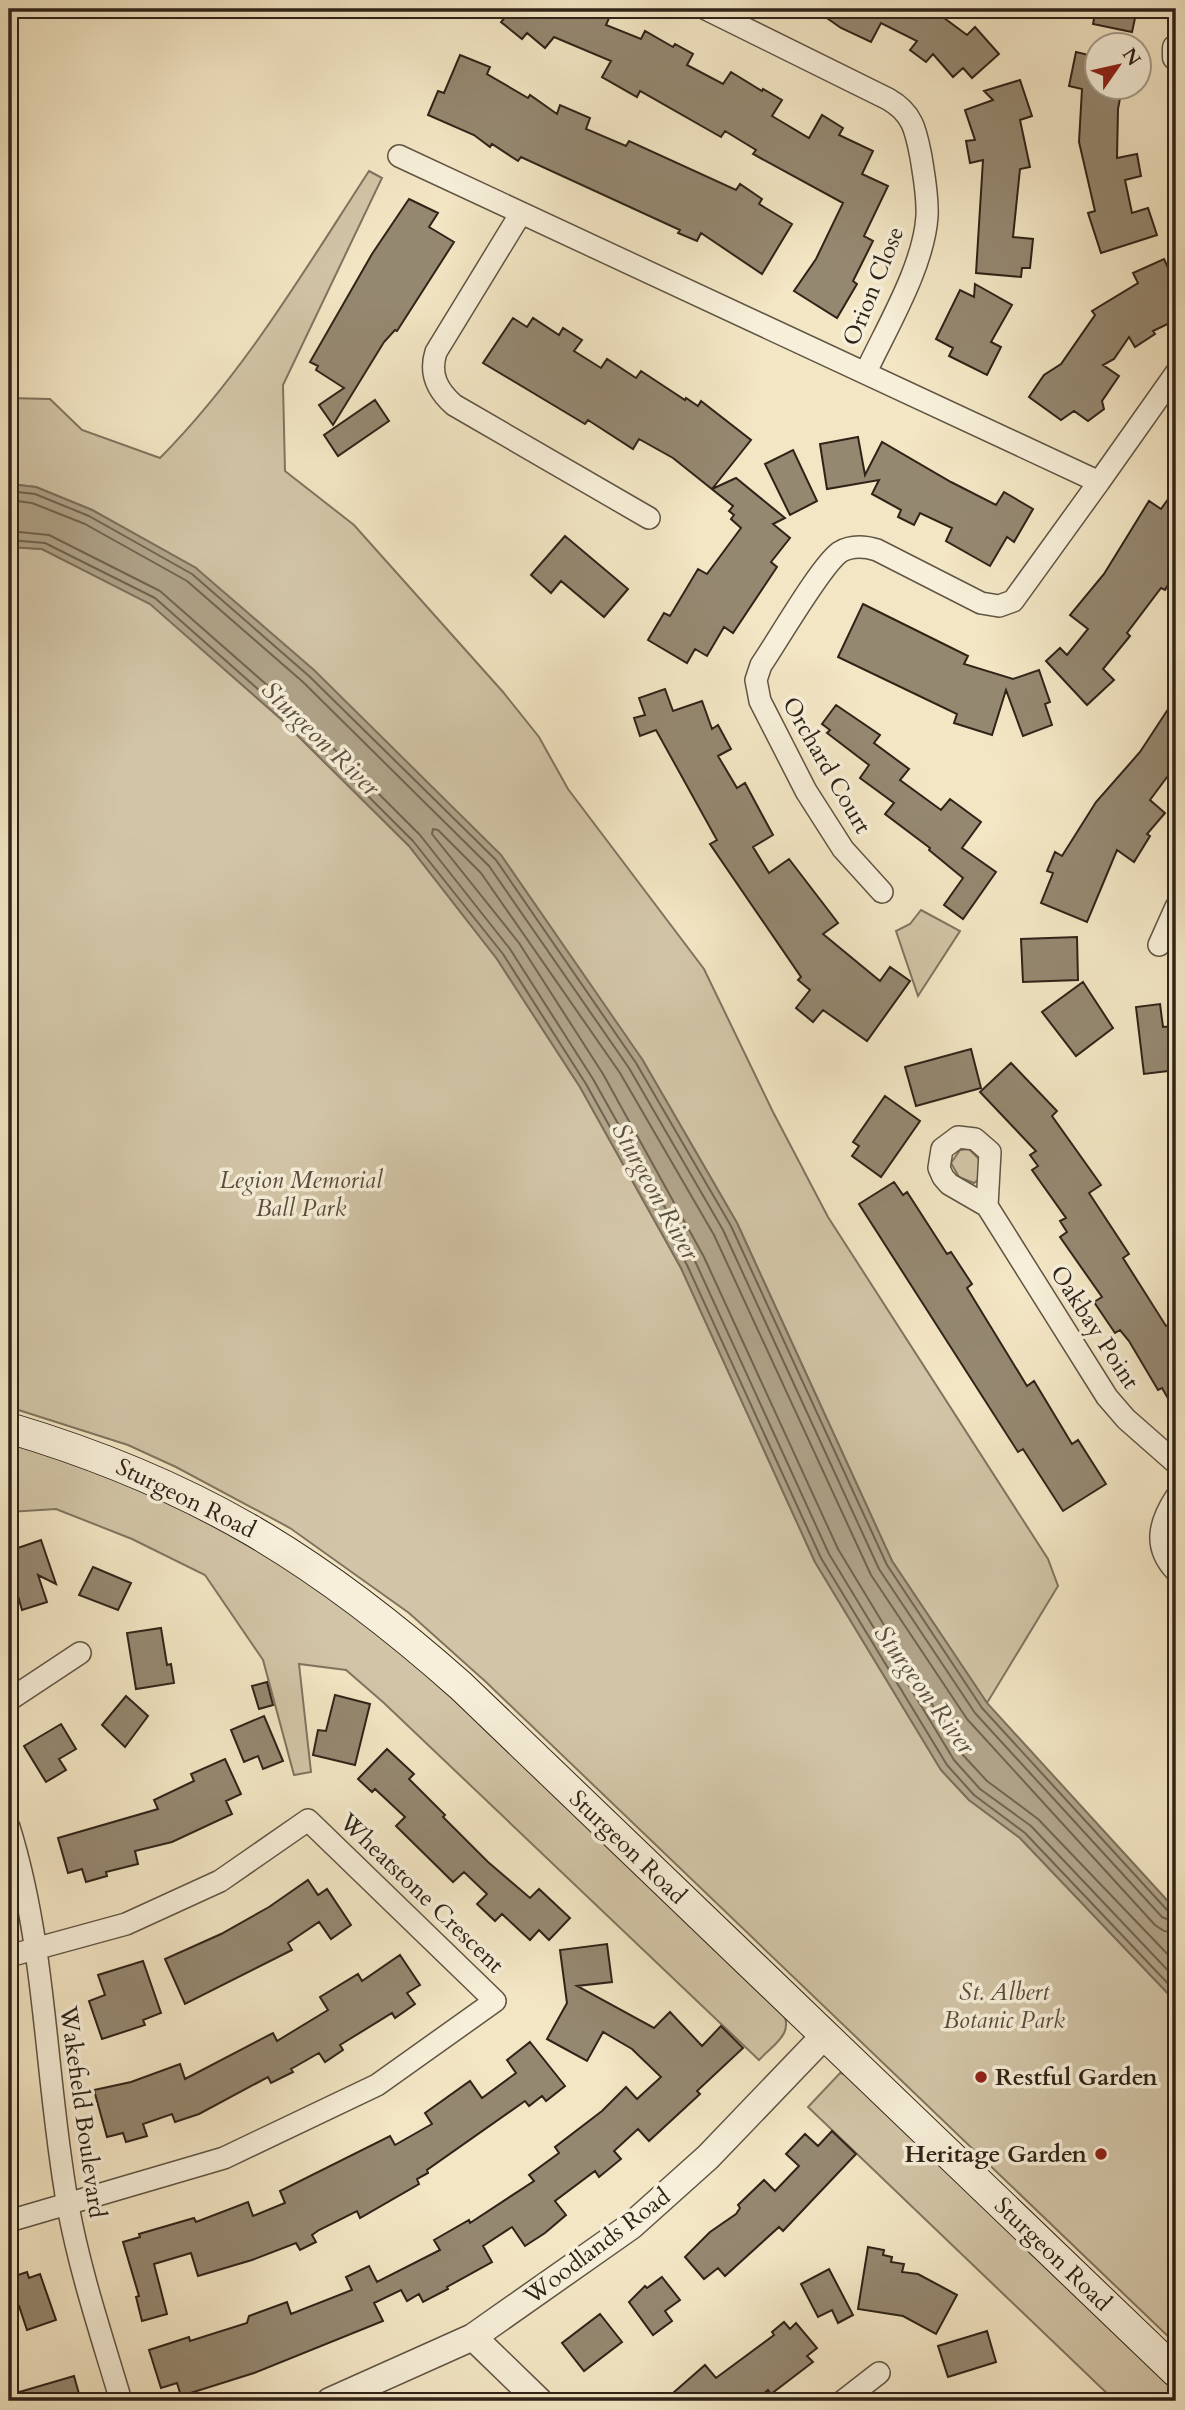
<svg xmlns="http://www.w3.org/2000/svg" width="1185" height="2410" font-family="Cardo,serif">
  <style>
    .green { fill: #d2c5a7; stroke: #807460; stroke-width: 2 }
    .water { fill: #b0a48a; stroke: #7c705c; stroke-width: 2 }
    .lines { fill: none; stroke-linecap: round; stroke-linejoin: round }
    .shore { stroke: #706451; stroke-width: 2 }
    .building { fill: #958871; stroke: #2f2318; stroke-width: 2 }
    .minor-casing { stroke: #605443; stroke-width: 24 }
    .tertiary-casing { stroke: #605443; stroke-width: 29 }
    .secondary-casing { stroke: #2f2318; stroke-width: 32 }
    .minor { stroke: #f7efd9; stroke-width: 21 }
    .tertiary { stroke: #f7efd9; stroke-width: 26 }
    .secondary { stroke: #f7efd9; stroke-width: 30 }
    .poi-dot { fill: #8f2418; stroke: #f7efd9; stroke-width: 2.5 }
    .labels { text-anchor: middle; stroke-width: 7; stroke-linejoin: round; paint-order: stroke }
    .street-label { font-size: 24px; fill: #2f2318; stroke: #f7efd9 }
    .park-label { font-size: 24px; font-style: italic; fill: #584c3c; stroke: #f7efd9 }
    .poi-label { font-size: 24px; font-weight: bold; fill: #2f2318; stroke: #f7efd9; text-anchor: start }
    .water-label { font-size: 26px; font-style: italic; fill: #5c5040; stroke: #f7efd9 }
  </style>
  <rect width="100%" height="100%" fill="#f3e6c4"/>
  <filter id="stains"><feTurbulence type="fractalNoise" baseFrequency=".00286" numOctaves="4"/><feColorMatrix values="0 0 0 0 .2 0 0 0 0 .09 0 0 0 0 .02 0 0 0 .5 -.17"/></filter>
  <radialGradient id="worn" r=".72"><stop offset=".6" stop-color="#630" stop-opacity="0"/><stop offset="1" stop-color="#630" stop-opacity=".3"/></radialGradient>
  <!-- green -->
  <path class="green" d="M369,171L382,178L283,385L285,471L354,525L503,692L539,737L568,789L704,969L773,1112L828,1217L1048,1559L1058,1586L987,1703L892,1561L737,1223L642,1059L196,568L92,510L36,487L9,484V398L50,399L82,430L160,458C244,373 304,271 369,171Z
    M9,547L42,549L150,603L281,719L409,846L497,959L580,1087L681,1268L815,1562L941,1770L969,1800L1020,1838L1176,2002V2344L486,1682L409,1613L290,1528L176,1467L128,1445L9,1407Z
    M921,910L960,931L918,996L896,931L910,924Z
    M969,1149L980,1160L978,1180L974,1183L959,1177L951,1163L960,1150Z
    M9,1441L111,1475L260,1548L331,1595L456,1699L781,2009C796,2033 775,2043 759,2060L384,1703L346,1670L299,1664L311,1772L294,1775L263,1660L205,1575L132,1539L56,1509L9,1512Z
    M840,2073L851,2076L1176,2388V2401H1115L808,2107Z"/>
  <!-- water -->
  <path class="water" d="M9,484L36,487L92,510L196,568L314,670L501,855L642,1059L737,1223L892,1561L987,1703L1176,1910V2002L1020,1838L969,1800L941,1770L815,1562L681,1268L580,1087L497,959L409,846L281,719L150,604L42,549L9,547Z"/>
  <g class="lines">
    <!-- shore -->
    <path class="shore" d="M9,491L35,494L89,516L192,574L309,676L496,860L636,1063L731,1226L887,1565L982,1708L1168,1911L1176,1914
      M9,500L32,503L85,524L187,581L303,682L489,866L629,1068L723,1230L879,1569L975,1713L1162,1917L1176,1923
      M9,531L49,535L160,591L292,707L420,835L510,949L593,1079L695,1261L829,1554L954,1760L980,1789L1031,1826L1176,1979
      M9,540L45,543L155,598L286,714L413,841L503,954L586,1084L687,1265L821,1558L947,1765L974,1795L1025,1833L1176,1992
      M1176,1933L1164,1931L1155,1925L967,1719L871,1575L714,1235L620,1073L481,873L438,830L433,829L432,834L519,943L603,1074L704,1257L838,1549L962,1754L987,1781L1038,1819L1176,1963"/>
  </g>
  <!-- building -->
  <path class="building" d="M512,9H613L606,25L641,39L645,31L673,47L675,44L693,54L687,65L723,84L731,72L762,91L763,89L782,100L772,116L809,138L822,115L843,128L839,135L873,151L862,174L888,186L864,236L873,241L853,281L857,284L837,318L794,291L816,259L843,203L753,154L756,150L725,131L721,137L640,91L637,97L602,77L611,61L554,37L545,48L527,33L522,39L501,22Z
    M814,9H932L967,35L975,27L999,54L972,78L963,68L953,77L933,54L926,62L910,50L917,41L881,23L871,42L841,28Z
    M1096,9H1137L1132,32L1093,24Z
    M1076,52L1097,57V88H1122L1118,109L1117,158L1137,154L1141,176L1125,180L1132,213L1148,208L1157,235L1101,253L1088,213L1095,211L1079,142L1082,89L1069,86Z
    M460,55L490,67L487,74L528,98L530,95L557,114L560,105L590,118L586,129L626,146L629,141L736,190L740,184L762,199L759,204L792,224L762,274L701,233L697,241L678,233L680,230L521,157L518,161L492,144L490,147L474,135L428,115L438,91L444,93Z
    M1020,80L1032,116L1020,120L1030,167L1020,169L1013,237L1033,239L1030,268H1022L1021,277L976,273L983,160L970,163L966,141L975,140L965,110L993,100L984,91Z
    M409,199L438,213L429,227L454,242L397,331L395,330L384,342L333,425L319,405L344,388L316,370L318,366L310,362L372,254Z
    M1164,259L1176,285V296L1169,300L1176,320L1153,331L1155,334L1135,347L1129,337L1114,359L1103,365L1119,376L1102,401L1104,409L1088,421L1074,411L1061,420L1029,397L1044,375L1061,364L1095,315L1092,311L1138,283L1133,273Z
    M975,284L1012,305L991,342L1001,347L987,375L949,356L953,348L936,339L960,290L974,297Z
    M513,318L527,327L533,318L559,335L563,328L582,340L574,351L601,368L607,359L636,378L641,371L685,400L686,398L698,406L701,401L751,440L712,489L736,478L785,518L773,524L790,538L771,562L777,567L733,633L724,627L707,656L695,649L687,663L648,640L664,613L670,616L698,569L707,574L741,528L731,519L734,515L729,511L733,506L673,458L639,439L633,449L588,420L585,424L483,363Z
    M375,400L389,421L338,456L324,435Z
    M858,437L865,475L882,442L951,482L996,505L1004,492L1033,509L1014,542L1007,537L990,566L946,541L952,528L920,513L914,525L898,517L901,510L872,494L879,480L827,489L820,444Z
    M793,450L817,501L790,515L765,464Z
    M1176,488V571L1165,590L1161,588L1127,633L1130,636L1103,669L1114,680L1087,705L1046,661L1060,648L1067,655L1088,629L1070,615L1104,574L1149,501L1161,509Z
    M565,536L628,589L604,617L561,581L551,593L531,575Z
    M863,604L968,656L964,664L1013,679L1039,670L1050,702L1045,704L1052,725L1023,736L1006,690L992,735L954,723L957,714L838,657Z
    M665,689L673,711L702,701L712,729L718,725L731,749L718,756L737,788L745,783L773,835L753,847L769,873L789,859L838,923L823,934L880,981L890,967L910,981L867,1041L823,1010L813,1022L796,1008L810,990L798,980L801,977L710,844L717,840L656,730L640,736L634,718L645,715L639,698Z
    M1176,697V765L1150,800L1165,813L1147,834L1150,836L1134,862L1117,850L1087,922L1041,903L1053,873L1047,871L1055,852L1062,856L1096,802L1140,752Z
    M836,705L880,735L874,743L909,769L900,780L941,810L950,799L981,822L962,848L996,872L963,919L944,905L963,878L929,850L930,848L885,814L894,803L860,778L869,765L827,733L830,730L822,724Z
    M1077,937L1078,980L1023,982L1021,939Z
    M1083,982L1113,1028L1076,1056L1042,1012Z
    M1160,1004L1163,1027L1174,1026L1176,1070L1144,1074L1136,1007Z
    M971,1049L981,1088L916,1106L905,1067Z
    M1011,1063L1057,1111L1052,1116L1101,1185L1089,1193L1129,1254L1123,1258L1166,1326L1176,1320V1412L1162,1388L1158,1390L1129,1341L1120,1330L1115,1333L1094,1302L1102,1297L1060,1237L1067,1232L1060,1221L1066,1218L1032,1170L1038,1166L1030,1155L1036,1151L980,1092Z
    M885,1096L920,1121L881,1177L852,1156L859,1146L853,1142Z
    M894,1182L903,1195L907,1192L947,1254L951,1252L972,1284L967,1288L1027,1386L1034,1381L1072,1444L1078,1440L1106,1484L1063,1511L1023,1449L1018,1452L859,1204Z
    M41,1540L56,1584L38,1575L47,1602L22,1610L16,1589L9,1591V1551Z
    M93,1567L131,1583L118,1610L79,1595Z
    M161,1628L167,1665L171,1664L174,1683L136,1689L127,1633Z
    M267,1682L273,1705L259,1709L252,1686Z
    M335,1695L370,1704L355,1765L313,1755L318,1730L326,1731Z
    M126,1696L148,1716L125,1747L102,1725Z
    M264,1716L283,1761L263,1769L258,1756L244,1762L231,1730Z
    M61,1724L76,1749L59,1759L66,1770L46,1782L24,1746Z
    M387,1749L414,1774L409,1779L445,1815L443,1817L488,1862L530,1898L539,1889L570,1918L549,1940L539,1930L530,1940L502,1914L495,1921L477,1904L487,1894L464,1872L453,1882L396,1826L405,1817L375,1789L372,1792L358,1779Z
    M225,1759L241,1794L226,1801L232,1814L172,1842L135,1851L138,1864L106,1872L107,1876L86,1882L82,1869L68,1873L58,1838L158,1809L154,1800L194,1781L191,1774Z
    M308,1880L318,1895L327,1889L351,1925L331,1939L319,1922L288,1943L292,1950L185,2004L165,1959L221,1934L269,1907Z
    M607,1944L612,1982L577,1986L654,2028L670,2012L702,2046L721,2026L743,2048L697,2091L700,2094L649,2141L638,2129L614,2151L621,2159L599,2177L595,2171L555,2201L566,2215L545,2233L525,2246L512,2227L483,2246L492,2262L447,2287L448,2289L423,2302L419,2294L407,2301L401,2290L374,2303L383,2321L254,2373L181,2396L177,2383L161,2388L149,2350L189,2337L190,2341L247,2323L249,2316L287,2302L291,2314L352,2290L346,2277L369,2266L377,2282L440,2250L434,2240L469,2220L470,2223L534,2181L529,2175L559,2153L555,2147L602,2111L626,2087L637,2099L661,2077L632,2049L603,2032L587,2061L547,2039L567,2003L560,1950Z
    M400,1955L420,1985L407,1993L415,2004L395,2018L392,2013L340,2045L343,2050L325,2062L319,2053L291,2069L293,2072L271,2083L268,2077L199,2114L175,2122L172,2114L143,2124L147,2136L126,2142L123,2133L107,2137L94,2090L131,2082L180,2064L185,2079L273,2033L277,2041L328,2010L320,1997L358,1974L362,1981Z
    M143,1961L161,2013L143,2020L145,2025L102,2039L89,2001L105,1995L98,1975Z
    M530,2042L565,2086L546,2101L542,2096L529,2106L525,2101L427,2170L428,2173L417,2179L419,2184L360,2218L357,2211L319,2230L312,2235L316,2242L300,2250L296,2243L252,2260L198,2276L191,2253L154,2264L167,2314L142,2321L136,2297L139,2296L123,2242L140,2237L139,2234L194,2218L196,2222L248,2202L253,2216L285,2203L280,2191L390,2136L395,2145L432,2124L425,2113L470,2081L482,2098L516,2073L507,2060Z
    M832,2131L856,2154L783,2231L779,2227L725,2276L718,2268L704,2279L685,2257L710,2232L736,2214L740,2208L738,2205L764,2180L775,2191L799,2166L786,2154L805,2134L818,2146Z
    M868,2247L884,2250L883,2255L892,2257L891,2262L904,2264L902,2272L918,2274L957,2295L936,2334L903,2316L858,2309Z
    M829,2269L853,2315L838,2323L832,2310L818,2317L801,2284Z
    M27,2272L29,2278L40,2274L56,2320L27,2330L19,2306L9,2309V2278Z
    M662,2277L680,2300L665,2311L672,2321L653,2335L629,2302L645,2286L647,2288Z
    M600,2314L622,2342L584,2371L562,2343Z
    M784,2322L790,2329L796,2323L817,2348L807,2356L813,2362L771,2394L768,2390L755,2401H681L673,2393L705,2365L716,2378L774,2335L772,2332Z
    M987,2331L996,2362L948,2377L938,2346Z
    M74,2376L81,2401H9V2395Z"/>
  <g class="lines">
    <!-- minor casing -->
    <g class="minor-casing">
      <path id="minor" d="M706,9L888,99C913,113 916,131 921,157C924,176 928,196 927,216C924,266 887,327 866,372
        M399,156L1099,482L1176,373
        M521,213L436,352C429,374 437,390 454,405L649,518
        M882,892L843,849L806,791L760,701L756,680L761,665C777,642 821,565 840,552C852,545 864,546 877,550L981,603L999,606L1013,601L1099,482
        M1159,945L1176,907
        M987,1206L990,1152L975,1139L958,1137L942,1149L939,1168L943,1177L949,1184L987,1206L1107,1397L1126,1419L1176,1463
        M1176,1497C1159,1523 1153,1547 1176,1571
        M9,1700L80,1653
        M9,1827C47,1949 45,2080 68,2206C80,2272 102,2337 121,2401
        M9,1956L126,1924L220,1881L308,1820L495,2001L377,2085L224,2158L9,2221
        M843,2401L879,2373"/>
    </g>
    <!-- tertiary casing -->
    <g class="tertiary-casing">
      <path id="tertiary" d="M1176,48V57
        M473,2337L539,2401
        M330,2401L473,2337L631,2226L708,2157L825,2035"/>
    </g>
    <!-- secondary casing -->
    <g class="secondary-casing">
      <path id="secondary" d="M9,1428C194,1483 317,1558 461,1686L1176,2372"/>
    </g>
    <!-- minor -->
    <use href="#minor" class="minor"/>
    <!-- tertiary -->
    <use href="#tertiary" class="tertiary"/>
    <!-- secondary -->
    <use href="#secondary" class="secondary"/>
  </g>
  <!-- markers -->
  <g class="poi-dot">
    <circle cx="981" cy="2077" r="7"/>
    <circle cx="1101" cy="2154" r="7"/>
  </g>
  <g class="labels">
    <!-- street labels -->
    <g class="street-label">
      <text transform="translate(873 286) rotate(-68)" y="8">Orion Close</text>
      <text transform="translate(827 765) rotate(60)" y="8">Orchard Court</text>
      <text transform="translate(1095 1327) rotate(57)" y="8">Oakbay Point</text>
      <text transform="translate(186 1498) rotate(26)" y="8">Sturgeon Road</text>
      <text transform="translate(628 1847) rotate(44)" y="8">Sturgeon Road</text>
      <text transform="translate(422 1893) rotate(44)" y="8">Wheatstone Crescent</text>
      <text transform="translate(83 2112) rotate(82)" y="8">Wakefield Boulevard</text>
      <text transform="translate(597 2246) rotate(-37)" y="8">Woodlands Road</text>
      <text transform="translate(1053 2254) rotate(44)" y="8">Sturgeon Road</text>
    </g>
    <!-- park labels -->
    <g class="park-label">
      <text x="301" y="1188">Legion Memorial<tspan x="301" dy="28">Ball Park</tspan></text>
      <text x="1004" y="2000">St. Albert<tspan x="1004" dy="28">Botanic Park</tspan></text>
    </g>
    <!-- poi labels -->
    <g class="poi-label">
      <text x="995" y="2085">Restful Garden</text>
      <text x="1087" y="2162" text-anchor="end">Heritage Garden</text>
    </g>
    <!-- water labels -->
    <g class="water-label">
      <text transform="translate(321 738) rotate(44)" y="9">Sturgeon River</text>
      <text transform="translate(656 1191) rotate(61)" y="9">Sturgeon River</text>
      <text transform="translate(925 1689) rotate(54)" y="9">Sturgeon River</text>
    </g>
  </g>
  <!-- margin -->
  <rect width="1185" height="2410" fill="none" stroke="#f3e6c4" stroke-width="35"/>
  <rect x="10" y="10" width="1164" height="2389" fill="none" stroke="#2f2318" stroke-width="3.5"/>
  <rect x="18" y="18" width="1150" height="2375" fill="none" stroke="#2f2318" stroke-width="2"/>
  <!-- north arrow -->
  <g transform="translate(1118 66) rotate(56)"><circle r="33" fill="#f7efd9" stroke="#a79d8c" stroke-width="2"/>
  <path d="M0-5L12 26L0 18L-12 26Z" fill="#8f2418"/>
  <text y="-10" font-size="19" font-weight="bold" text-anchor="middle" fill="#2f2318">N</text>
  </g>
  <rect width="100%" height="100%" filter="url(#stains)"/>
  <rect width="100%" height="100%" fill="url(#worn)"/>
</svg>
